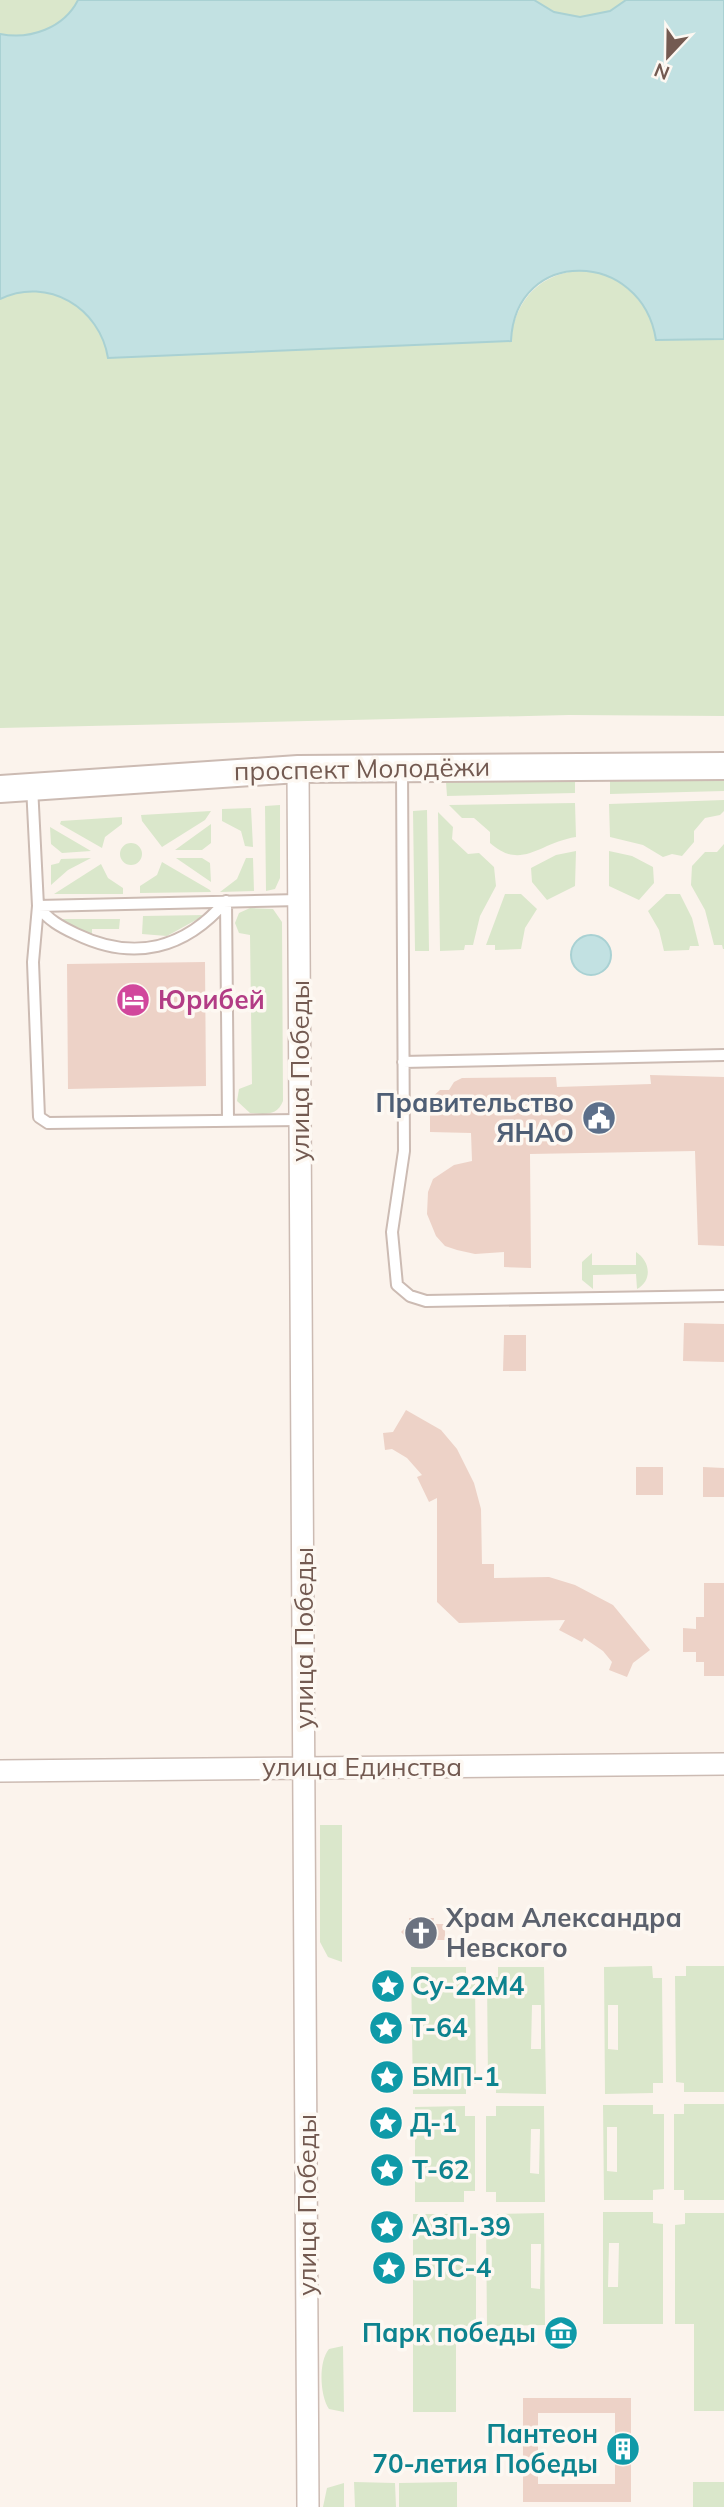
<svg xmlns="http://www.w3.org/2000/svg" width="724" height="2507" font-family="Mulish,sans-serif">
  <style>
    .green { fill: #dae7cb; fill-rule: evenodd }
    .water { fill: #c2e1e2; stroke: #a9d1d3; stroke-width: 2 }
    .building { fill: #edd2c7; fill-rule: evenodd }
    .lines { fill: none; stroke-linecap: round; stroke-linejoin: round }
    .service-casing { stroke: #ccbbb3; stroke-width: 14 }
    .minor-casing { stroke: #ccbbb3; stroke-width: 24 }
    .tertiary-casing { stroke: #ccbbb3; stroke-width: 30 }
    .service { stroke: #fff; stroke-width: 10 }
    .minor { stroke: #fff; stroke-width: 21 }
    .tertiary { stroke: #fff; stroke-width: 26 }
    .labels { text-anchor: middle; stroke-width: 7; stroke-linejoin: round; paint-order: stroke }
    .street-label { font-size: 26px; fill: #735a51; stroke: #fdf8f2 }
    .hotel-label { font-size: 26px; font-weight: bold; fill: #b23c85; stroke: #fdf8f2; text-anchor: start }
    .service-label { font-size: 26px; font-weight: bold; fill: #4e5e75; stroke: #fdf8f2; text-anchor: end }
    .worship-label { font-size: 26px; font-weight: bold; fill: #5b616d; stroke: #fdf8f2; text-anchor: start }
    .culture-label { font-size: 26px; font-weight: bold; fill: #0d838f; stroke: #fdf8f2; text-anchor: start }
  </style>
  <rect width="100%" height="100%" fill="#fbf3ec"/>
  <!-- green -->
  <path class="green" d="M0,0H78C64,28 30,40 0,34Z
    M534,0H626C601,24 559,21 534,0Z
    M585,270C625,277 649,299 657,340L724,339V716L569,715L0,728V299C47,277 100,307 108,358L510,341C516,299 540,272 585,270Z
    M724,778V791L610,794V781Z
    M575,779V793L447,796L446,782Z
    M724,800V811L720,815L705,818L694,831V842L682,856L672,854L663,857L643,845L610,837L609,804Z
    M575,803L576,837C538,843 522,871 490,843V832L474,818H462L449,805Z
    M280,805V878L275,889L266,891L265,806Z
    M251,808L253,847L245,846L241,831L222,821V809Z
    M427,810L429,951H415L413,811Z
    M211,811L205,820L162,847L142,821L141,815Z
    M438,812L453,827L452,839L468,854L479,853L494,867L496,886L480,916L473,945H465L464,950L440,951Z
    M122,817V824L105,837L102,848L60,824L61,821Z
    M211,824V843L202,850H175Z
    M50,827L91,851L62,853L51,844Z
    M120 854a11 11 0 1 1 22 0a11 11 0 1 1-22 0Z
    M724,844V949H723L722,945H714L705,910L691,885L692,866L705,852H717Z
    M576,851L575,886L547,900L532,882L531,868L556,855Z
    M609,851L632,856L653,867L654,883L639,900L609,886Z
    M91,858L68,870L51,885V865L59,863L61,859Z
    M176,858H202L210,863L211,882Z
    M246,858H253L254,891L220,892L237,879Z
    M162,862L210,890L211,892L140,893V886L157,875Z
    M101,864L108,878L123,888V894H54Z
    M505,894H521L537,909L525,928L521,949L495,950V945H486Z
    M666,894H680L692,918L699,946H690L689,950L664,951L659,930L648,911Z
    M250,908L273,909L282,922L283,1101C277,1117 263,1114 250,1113L237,1101L239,1089L252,1084L250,935L239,933L235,923L239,913Z
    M205,915L167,936L142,934L143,916Z
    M59,919H120L119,929H92V937Z
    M636,1252C650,1261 653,1280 637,1289L636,1274L593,1275V1289L582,1280V1262L592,1253V1265H636Z
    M320,1825H342V1962L328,1957L320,1942Z
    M652,1966L653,1978H662L663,2083H653V2093L605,2094L604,1967ZM608,2005H618V2050L608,2049Z
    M686,1966H724V2092H684V2083L676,2082L675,1976H686Z
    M466,1967V1977L475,1978L476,2084H466V2094H413L411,1967Z
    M498,1967H544L546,2094L496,2093V2083H488L487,1977H498ZM532,2005H541V2049H531Z
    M684,2104H724V2200H684V2190H674V2114H684Z
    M603,2105H653V2114H664V2189L653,2190V2200H604ZM607,2127H617V2172L607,2171Z
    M465,2106V2116H475V2191H464V2202H415V2107Z
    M496,2106H544L545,2202H496V2192H486V2116H496ZM531,2129H540L539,2174L530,2173Z
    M603,2212H653V2223L663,2224V2324H603ZM609,2243H619L618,2287H608Z
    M544,2213L545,2325L487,2326L486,2224L497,2223V2214ZM531,2244H541L540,2289L531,2288Z
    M685,2213H724V2411H694V2324H675V2225L685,2224Z
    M413,2214H465V2224H476V2326L456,2327V2412H413Z
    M343,2346L344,2412L329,2409C320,2396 318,2362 329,2349Z
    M354,2482L395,2483L396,2507H355Z
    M457,2482V2507H399V2483Z
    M693,2482H724V2507H693Z
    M344,2483V2507H323L327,2488Z"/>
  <!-- water -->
  <path class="water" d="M78,0H534L554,12L580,17L610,11L626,0H724V339L656,340C642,249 515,246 511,341L108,358C100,308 48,276 0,299V34C30,40 64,28 78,0Z
    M571 955a20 20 0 1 1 40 0a20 20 0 1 1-40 0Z"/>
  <!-- building -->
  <path class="building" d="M205,962L206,1086L68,1089L67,964Z
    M650,1075L724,1077V1246L698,1245L695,1151L530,1154L531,1268L504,1267V1252L475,1254L457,1250L445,1246L436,1236L427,1214L428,1192L433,1179L454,1165L472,1161L471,1133L430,1132V1099L440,1090H449L454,1082L462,1078L556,1077L557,1087L651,1084Z
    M684,1323L724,1324V1362L683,1361Z
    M504,1335H526V1371H503Z
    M406,1410L441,1430L457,1449L474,1483L481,1509L482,1564H494V1578L549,1577L575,1585L613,1605L650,1650L633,1663L627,1677L609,1670L612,1662L603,1651L584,1638L582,1642L559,1630L565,1620L459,1623L437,1602V1498L429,1502L417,1477L422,1475L407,1458L392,1449L385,1450L383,1433L393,1432Z
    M636,1467H663V1495H636Z
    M703,1467L724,1468V1497H703Z
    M704,1583H724V1676H704V1662H696V1652H683V1628L696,1629V1617H704Z
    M409,1918H434L433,1924H445V1940H433V1946L409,1945V1940L401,1932L409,1924Z
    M523,2398H631V2502H523ZM538,2413H615V2484H538Z"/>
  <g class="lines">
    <!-- service casing -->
    <g class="service-casing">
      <path id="service" d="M402,768L404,1151L392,1232L397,1285L410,1296L426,1301L724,1296
        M32,786L38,906L33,962L39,1117L48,1123L300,1120
        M226,901L228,1119
        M38,906L299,900
        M38,906C48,920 61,927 76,934C134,962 185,949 226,901
        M403,1062L724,1055"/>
    </g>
    <!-- minor casing -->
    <g class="minor-casing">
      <path id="minor" d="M298,769L308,2507
        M0,1771L724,1764"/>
    </g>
    <!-- tertiary casing -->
    <g class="tertiary-casing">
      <path id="tertiary" d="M0,789L298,769L724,766"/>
    </g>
    <!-- service -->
    <use href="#service" class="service"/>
    <!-- minor -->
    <use href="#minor" class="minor"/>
    <!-- tertiary -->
    <use href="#tertiary" class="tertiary"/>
  </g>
  <!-- icons -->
  <defs>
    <g id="hotel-disc" transform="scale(1.75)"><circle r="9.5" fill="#d1479c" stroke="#fdf8f2"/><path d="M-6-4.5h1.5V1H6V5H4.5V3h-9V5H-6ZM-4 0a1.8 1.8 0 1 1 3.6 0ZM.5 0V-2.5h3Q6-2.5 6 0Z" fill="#fff"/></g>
    <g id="civic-disc" transform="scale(1.75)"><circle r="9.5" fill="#5c6f8a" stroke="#fdf8f2"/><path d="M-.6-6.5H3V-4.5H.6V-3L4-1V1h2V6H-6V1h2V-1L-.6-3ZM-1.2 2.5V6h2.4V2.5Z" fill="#fff"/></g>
    <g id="church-disc" transform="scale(1.75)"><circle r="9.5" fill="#6b7280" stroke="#fdf8f2"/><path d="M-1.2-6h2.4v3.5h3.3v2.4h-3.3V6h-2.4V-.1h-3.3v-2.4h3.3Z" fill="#fff"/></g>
    <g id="sight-disc" transform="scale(1.75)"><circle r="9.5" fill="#0f9aa8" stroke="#fdf8f2"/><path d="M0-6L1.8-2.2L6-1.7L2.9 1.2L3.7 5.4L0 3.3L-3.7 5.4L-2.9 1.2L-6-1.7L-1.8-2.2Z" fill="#fff"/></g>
    <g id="museum-disc" transform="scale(1.75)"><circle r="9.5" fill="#0f9aa8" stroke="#fdf8f2"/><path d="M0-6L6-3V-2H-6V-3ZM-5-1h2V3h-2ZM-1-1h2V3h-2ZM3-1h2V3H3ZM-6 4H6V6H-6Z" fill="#fff"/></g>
    <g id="building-disc" transform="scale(1.75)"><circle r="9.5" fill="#0f9aa8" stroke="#fdf8f2"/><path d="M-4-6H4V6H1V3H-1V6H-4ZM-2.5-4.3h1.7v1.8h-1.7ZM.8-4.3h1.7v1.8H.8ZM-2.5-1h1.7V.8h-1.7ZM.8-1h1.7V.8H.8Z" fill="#fff"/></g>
  </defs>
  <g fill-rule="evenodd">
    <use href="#hotel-disc" x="133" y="1000"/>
    <use href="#civic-disc" x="599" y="1118"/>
    <use href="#church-disc" x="421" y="1933"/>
    <use href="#sight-disc" x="388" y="1986"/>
    <use href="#sight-disc" x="386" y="2028"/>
    <use href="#sight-disc" x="387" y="2077"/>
    <use href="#sight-disc" x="386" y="2123"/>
    <use href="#sight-disc" x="387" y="2170"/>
    <use href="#sight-disc" x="387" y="2227"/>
    <use href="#sight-disc" x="389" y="2268"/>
    <use href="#museum-disc" x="561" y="2333"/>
    <use href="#building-disc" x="623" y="2449"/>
  </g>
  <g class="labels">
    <!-- street labels -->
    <g class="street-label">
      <text transform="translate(362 769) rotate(-1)" y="9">проспект Молодёжи</text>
      <text transform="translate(300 1071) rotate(-90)" y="9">улица Победы</text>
      <text transform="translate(304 1638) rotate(-90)" y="9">улица Победы</text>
      <text x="362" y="1776">улица Единства</text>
      <text transform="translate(307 2205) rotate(-90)" y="9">улица Победы</text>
    </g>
    <!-- hotel labels -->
    <g class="hotel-label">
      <text x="158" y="1009">Юрибей</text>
    </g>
    <!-- service labels -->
    <g class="service-label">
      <text x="574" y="1112">Правительство<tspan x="574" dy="30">ЯНАО</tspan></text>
    </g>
    <!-- worship labels -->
    <g class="worship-label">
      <text x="446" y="1927">Храм Александра<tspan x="446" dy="30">Невского</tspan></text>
    </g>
    <!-- culture labels -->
    <g class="culture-label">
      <text x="412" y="1995">Су-22М4</text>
      <text x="410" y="2037">Т-64</text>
      <text x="412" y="2086">БМП-1</text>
      <text x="410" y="2132">Д-1</text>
      <text x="412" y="2179">Т-62</text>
      <text x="412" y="2236">АЗП-39</text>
      <text x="414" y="2277">БТС-4</text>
      <text x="536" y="2342" text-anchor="end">Парк победы</text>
      <text x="598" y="2443" text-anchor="end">Пантеон<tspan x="598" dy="30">70-летия Победы</tspan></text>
    </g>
  </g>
  <!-- north arrow -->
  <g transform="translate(668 56) rotate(202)" stroke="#fdf8f2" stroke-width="5" paint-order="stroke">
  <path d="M0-5L12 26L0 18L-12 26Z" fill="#735a51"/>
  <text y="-10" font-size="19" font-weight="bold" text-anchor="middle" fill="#735a51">N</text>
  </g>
</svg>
